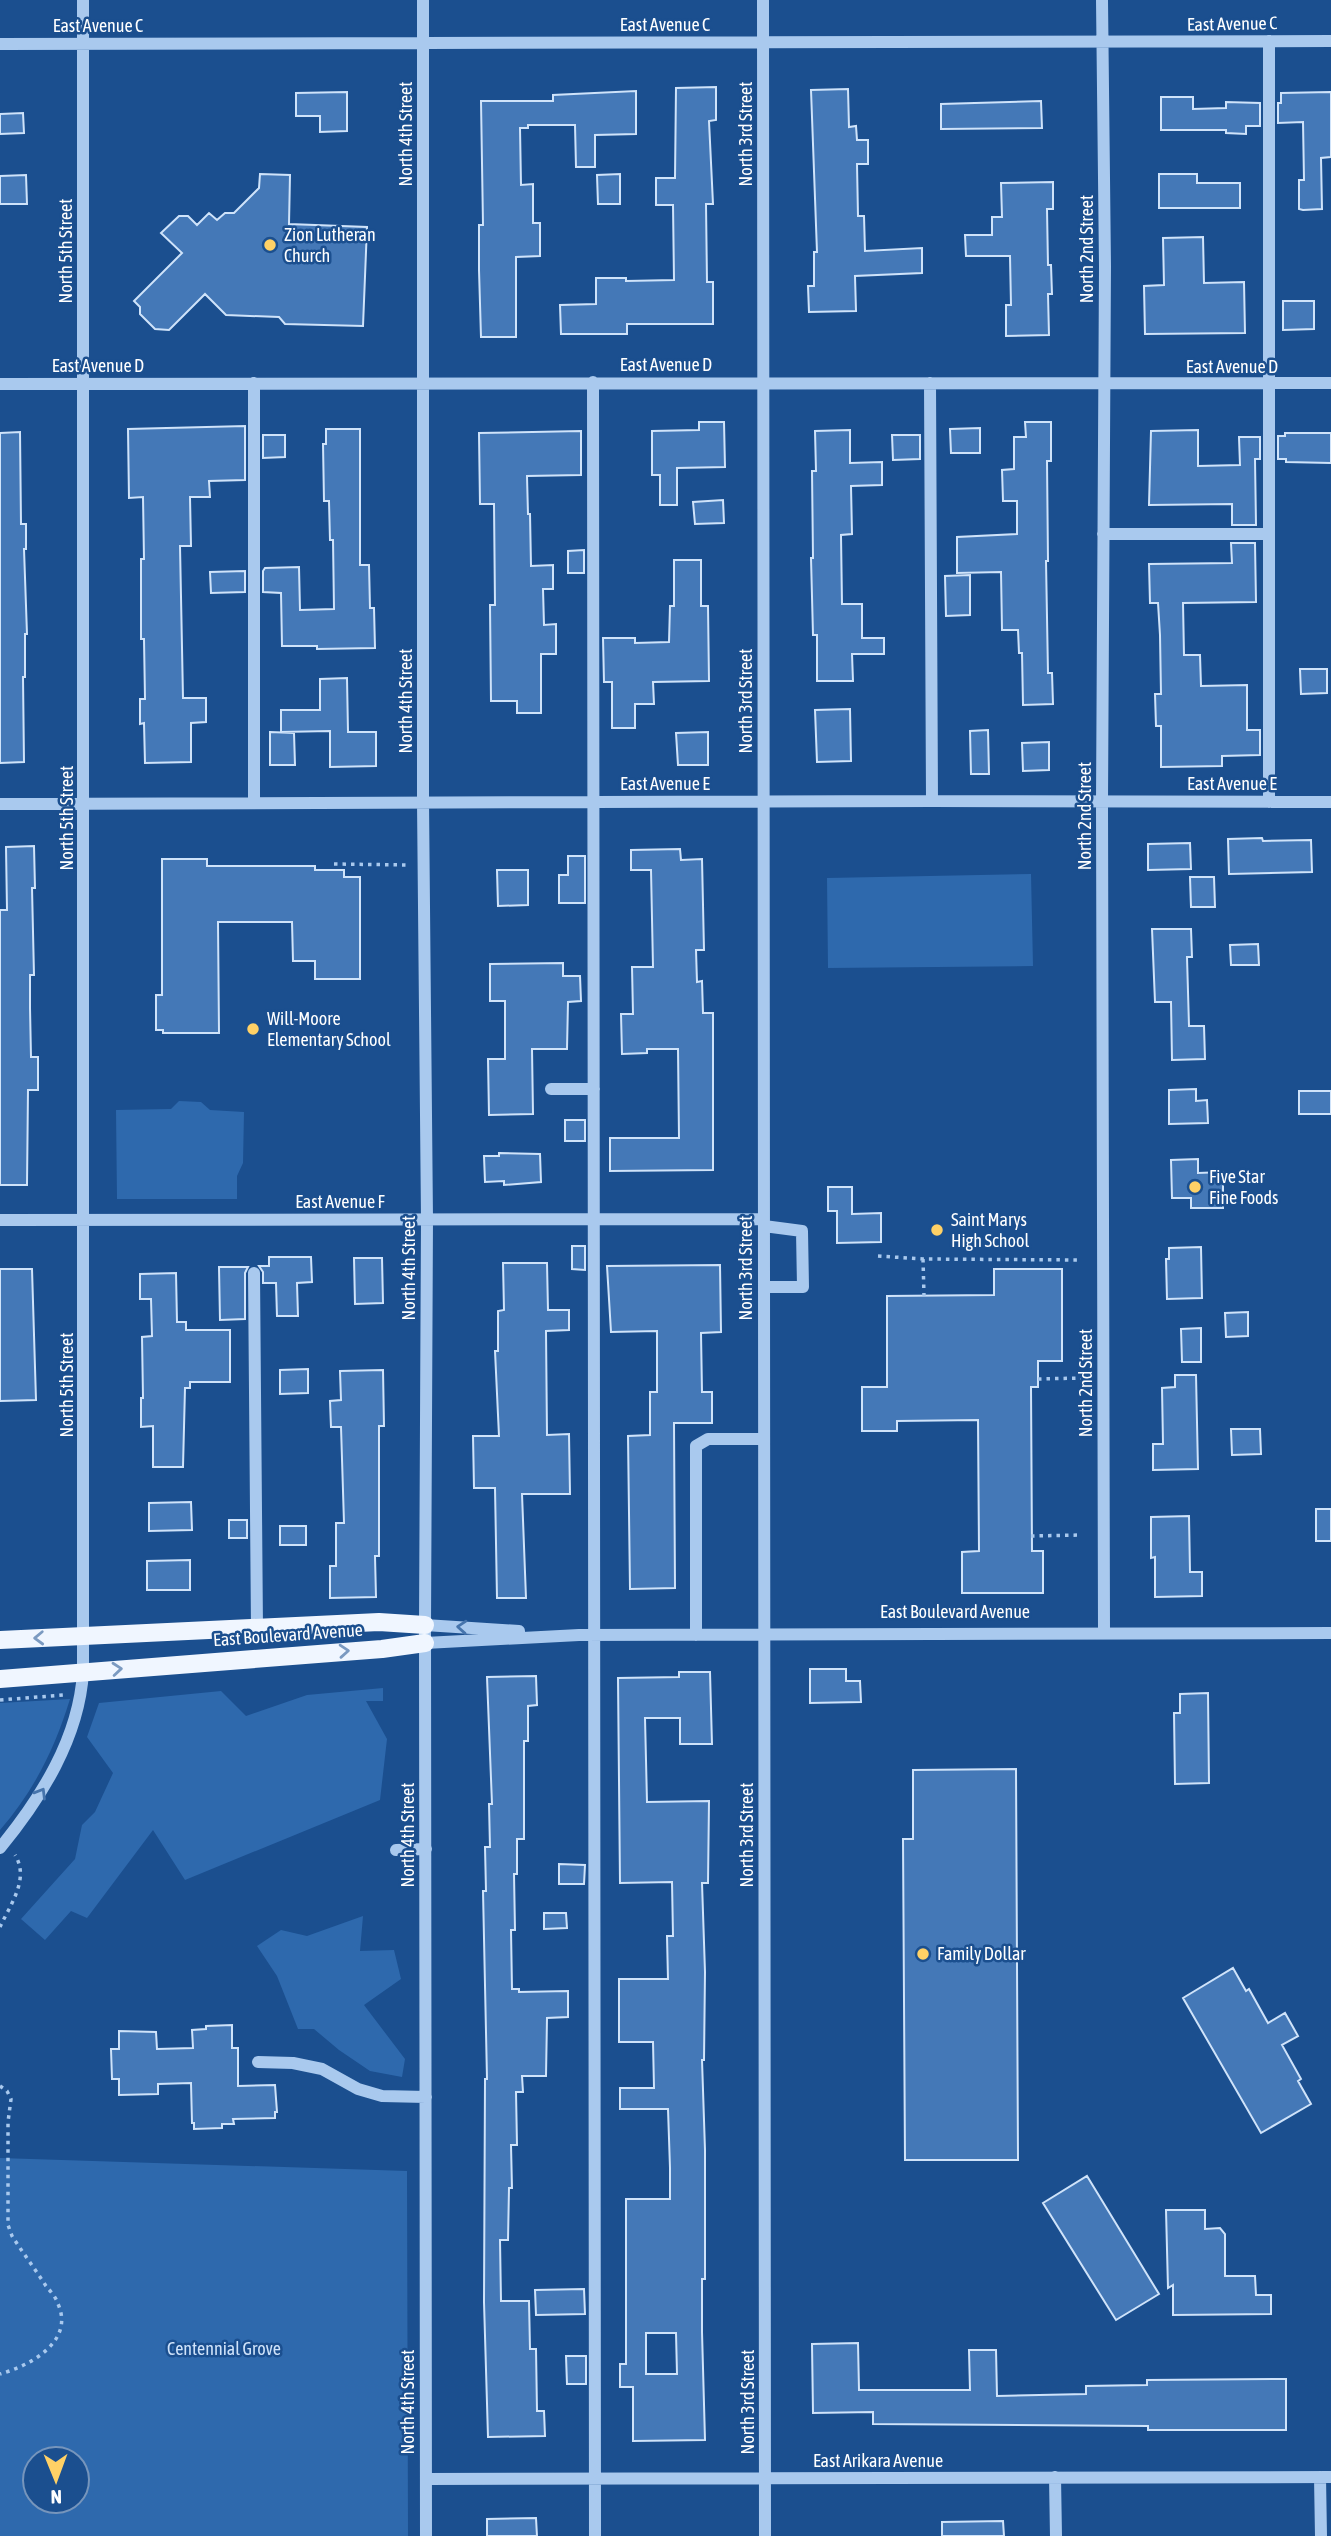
<svg xmlns="http://www.w3.org/2000/svg" width="1331" height="2536" font-family="'Asap Condensed',sans-serif">
  <style>
    .green { fill: #2e69ad; fill-rule: evenodd }
    .building { fill: #4478b7; stroke: #cfe3fa; stroke-width: 2; fill-rule: evenodd }
    .lines { fill: none; stroke-linecap: round; stroke-linejoin: round }
    .path { stroke: #a9c9ee; stroke-width: 3.5; stroke-dasharray: 3.5 5; stroke-linecap: butt }
    .minor { stroke: #a9c9ee; stroke-width: 12 }
    .major { stroke: #f0f6ff; stroke-width: 18 }
    .oneway { stroke: #4674ac }
    .oneway2 { stroke: #7b9ac1 }
    .poi-dot { fill: #ffd166; stroke: #1b4f8f; stroke-width: 2.5 }
    .labels { text-anchor: middle; stroke-width: 5; stroke-linejoin: round; paint-order: stroke }
    .street-label { font-size: 18px; fill: #fff; stroke: #1b4f8f }
    .poi-label { font-size: 18px; fill: #fff; stroke: #1b4f8f; text-anchor: start }
    .park-label { font-size: 18px; fill: #cfe3fa; stroke: #1b4f8f }
  </style>
  <rect width="100%" height="100%" fill="#1b4f8f"/>
  <!-- green -->
  <path class="green" d="M1031,874L1033,966L828,968L827,878Z
    M179,1101L201,1102L210,1110L244,1112L243,1163L237,1176V1199H117L116,1110L171,1109Z
    M383,1688V1701H366L387,1739L380,1800L185,1880L153,1830L87,1918L71,1911L45,1940L21,1919L75,1859L82,1825L95,1812L113,1773L87,1737L99,1703L221,1691L246,1716L307,1695Z
    M70,1699C55,1748 34,1791 0,1830V1703Z
    M363,1916L360,1951L394,1950L401,1979L364,2005L405,2059L402,2077L370,2071L339,2050L314,2029H298L277,1976L257,1946L281,1930L307,1936Z
    M0,2158L407,2171L408,2536H0ZM35,2459H77V2501H35Z"/>
  <!-- building -->
  <path class="building" d="M716,87V120L709,121L713,204H706L707,282H713V324H627V334H561L560,305L596,304V278H626V281L674,280L673,205H656V178H675L676,88Z
    M848,89L849,127L856,126L857,140H868V164H857L858,216H864L865,251L922,248V273L855,276L856,311L809,312L808,286H814V252H817L811,90Z
    M636,91V134L595,135V167H576L575,125H528V128H520L521,185L533,184V223H540V256L516,257V337H481L479,270V225H483L481,101H553V95Z
    M347,92V131L320,132V116H296V93Z
    M1331,92V157L1321,158L1322,209L1303,210L1299,209V180H1304L1303,122L1278,123V103H1281V93Z
    M1161,97H1193V109L1226,108V102L1260,103V126H1246V134L1226,133V130H1161Z
    M1041,101L1042,128L941,129V104Z
    M23,113L24,133L0,134V114Z
    M260,174L290,175L289,224L367,227L363,326L285,324L279,317L226,315L205,294L169,330L155,329L140,314V307L134,301L182,253L161,233L179,216H188L197,225L209,213L217,220L225,213H234L259,188Z
    M620,174V204H598L597,175Z
    M1159,174H1197V183H1240V208H1159Z
    M26,175L27,204H0V176Z
    M1053,182V209H1047L1048,265H1051L1052,294H1048L1049,335L1006,336V305H1011L1010,256H966L965,235H992V217H1002L1001,183Z
    M1203,237L1204,283L1244,282L1245,333L1145,334L1144,286L1164,285L1163,238Z
    M1283,301H1314V329L1283,330Z
    M699,422H724L725,467L677,468V505H660V475H652V431L699,430Z
    M1025,422H1051V461H1047L1048,561H1046L1048,673H1052L1053,704L1023,705L1022,653H1019L1018,630H1002L1001,572L957,573V537L1017,534V501H1003L1002,470L1014,469V437H1026Z
    M245,426V480L209,481L210,497H190L191,546H180L183,698H206V722L191,723V762L145,763L144,723L140,724V699H145L144,639H141V559H144L143,497L129,498L128,429Z
    M980,428V453H951L950,429Z
    M326,429H360V565H369L370,608H374L375,648L317,649V646H282L281,593L263,592V571L265,568L299,567L300,610L334,609L333,540H330L329,501H324L323,444H326Z
    M850,430V463L882,462V485L851,486L852,534L841,535L842,604H862V638H884V654H852L853,681H817V635H813L811,558H813L812,471H816L815,431Z
    M1198,430V466L1240,465L1239,437H1260V459H1255L1256,525H1232V504L1149,505L1151,431Z
    M581,431V475L527,476L528,514H530L531,566L553,565V589H543L544,625L556,624V654H541V713H517V701H491L490,605H495L494,504H480L479,433Z
    M20,432L21,524H26V549H24L27,634H25V677H23L24,762L0,763V433Z
    M1285,433H1331V463L1286,462V459H1278V436H1285Z
    M263,435H285V457L263,458Z
    M892,435H920V459L893,460Z
    M723,500L724,523L695,524L693,502Z
    M1231,543H1255L1256,602L1183,603L1184,655H1200L1201,686L1247,685V730H1260V755L1222,756V766L1161,767V726H1156L1155,694H1161L1160,635L1158,603H1150L1149,564L1232,563Z
    M584,550V573H568V551Z
    M674,560H701V606H708L709,681L653,682L654,704H635V728H612V682H604L603,638H635V643L669,642L670,606H674Z
    M245,571V592L211,593L210,572Z
    M970,575V615L946,616L945,576Z
    M1300,669H1327V693L1301,694Z
    M347,678L348,732H376V766L330,767V731L281,732V710H320V679Z
    M850,709L851,761L817,762L815,710Z
    M988,730L989,774H971L970,731Z
    M270,732L294,733L295,765H270Z
    M708,732V765H678L676,733Z
    M1049,742V770L1023,771L1022,743Z
    M1262,838L1263,841L1311,840L1312,872L1229,874L1228,839Z
    M1190,843L1191,869L1148,870V844Z
    M34,846L35,888H32L34,975H30V1008L31,1057H38V1090H28L27,1185H0V910H7L6,847Z
    M680,849L681,860L702,859L704,950H696L697,982L702,981L703,1013H713V1170L610,1171V1138H679L678,1049H647V1053L622,1054L621,1014H633L632,967H653L651,870H631V850Z
    M568,856H585V903H559V875H568Z
    M162,859H207V866H315V870H344V877H360V979H315V961H293L292,922H218L219,1033H163V1030H156V995H162Z
    M497,870H528V905L498,906Z
    M1190,877H1214L1215,907H1191Z
    M1152,929H1191L1192,957H1187L1189,1026H1204L1205,1059L1172,1060L1171,1002H1155Z
    M1258,944L1259,965H1231L1230,945Z
    M563,963V976H580L581,1001L568,1002L567,1049H532L533,1114L489,1115L488,1059H505V1001H490V964Z
    M1196,1089V1101L1207,1100L1208,1123L1169,1124V1090Z
    M1299,1091H1331V1114H1299Z
    M565,1120H585V1141H565Z
    M499,1153L540,1154L541,1182L504,1185V1181L485,1182L484,1156H499Z
    M1198,1159V1173L1223,1172V1208H1191V1198H1172L1171,1160Z
    M828,1187H852V1214L881,1213V1242L837,1243V1211H828Z
    M572,1246H585V1270L572,1269Z
    M1201,1247L1202,1298L1167,1299L1166,1259H1169V1248Z
    M269,1257H311L312,1282L297,1283L298,1316H277L276,1283H263V1272L259,1266H269Z
    M354,1258H382L383,1303L355,1304Z
    M503,1263H547L548,1310H569V1330L546,1331L547,1435L569,1434L570,1494H522L526,1598H497L495,1488H474L473,1436H499L495,1351H498V1311L504,1310Z
    M720,1265L721,1332L701,1333L702,1392H712V1423H674L675,1588L630,1589L628,1436L650,1435V1392H657V1331L611,1332L607,1266Z
    M219,1267H248L245,1273V1319L220,1320Z
    M0,1269H32L36,1400L0,1401Z
    M994,1269H1062V1361H1038V1387H1031L1032,1551H1043V1593H962V1552L979,1551L978,1420L897,1421V1431H862V1387H887V1296L994,1295Z
    M176,1273L177,1322H186V1330H230V1382H190V1388H185L183,1467H153V1426L141,1427V1398H143L142,1337L152,1336L151,1299H140V1274Z
    M1248,1312V1336L1226,1337L1225,1313Z
    M1201,1328V1362H1182L1181,1329Z
    M308,1369V1393L280,1394V1370Z
    M383,1370L384,1426H379V1556H375L376,1597L330,1598V1566H336V1523H344L341,1427H331L330,1401L341,1400L340,1371Z
    M1175,1375H1196L1198,1469L1153,1470V1444H1163L1162,1388L1175,1387Z
    M1231,1429H1260L1261,1454L1232,1455Z
    M191,1502L192,1530L149,1531V1503Z
    M1316,1509H1331V1541H1316Z
    M1189,1516L1190,1572H1202V1596L1155,1597V1557L1151,1558V1517Z
    M229,1520H247V1538H229Z
    M280,1526H306V1545H280Z
    M190,1560V1590H147V1561Z
    M810,1669H846V1681H860L861,1702L810,1703Z
    M679,1672H710L712,1744H680V1718H645L647,1802L709,1801L708,1883H702L705,1972L704,2060H702L705,2150V2279H702V2332L705,2440L633,2441V2387H620V2364H626V2199H670V2168L668,2109H620V2088H654L653,2042H619V1979H668L667,1936H673L672,1882L620,1883L618,1678L679,1677ZM646,2333H676L677,2374H646Z
    M536,1676L537,1705L528,1706V1741H524V1839H517V1874H514L515,1930H511L512,1989H519V1992L568,1991V2017L547,2018L546,2076H522L523,2092H516L517,2145H511L512,2188H509L508,2240H500L501,2301H529L530,2349H536L537,2411H544L545,2436L488,2437L484,2302L485,2079H487L483,1891H486L485,1847H490L489,1804H492L487,1677Z
    M1208,1693L1209,1783L1175,1784L1174,1713H1180V1694Z
    M1016,1769L1018,2160H905L903,1839H913V1770Z
    M559,1864L585,1865L584,1884H559Z
    M544,1913H566L567,1928L544,1929Z
    M1233,1968L1246,1991L1249,1989L1268,2023L1285,2013L1298,2036L1282,2045L1301,2079L1298,2081L1311,2104L1261,2133L1183,1998Z
    M232,2025V2048H238V2086L275,2085L277,2112H275V2118L233,2119L234,2124H222V2128L194,2129V2123H192L191,2083L158,2084V2094L119,2095V2079H112L111,2049H119V2031L156,2032L157,2049L193,2048L192,2030L206,2029V2026Z
    M1087,2176L1159,2294L1116,2320L1043,2203Z
    M1166,2210H1205V2229L1220,2228L1225,2234V2276H1255L1256,2295H1271V2314L1173,2315V2285L1168,2288Z
    M584,2289L585,2314L536,2315L535,2290Z
    M858,2343L859,2390H970L969,2350H996L997,2396L1086,2394V2386L1147,2385V2380L1286,2379V2430H1148V2426L873,2424V2412L813,2413L812,2344Z
    M566,2356H586V2384H567Z
    M536,2518L537,2536H487V2519Z
    M1003,2521L1004,2536H942V2522Z"/>
  <g class="lines">
    <!-- path -->
    <path class="path" d="M334,864L409,865
      M878,1256L923,1259L1081,1260
      M923,1259L924,1296
      M1038,1379L1081,1378
      M1031,1536L1082,1535
      M0,1700L64,1695
      M0,1927C10,1905 30,1879 15,1855
      M0,2086L7,2091L11,2099L8,2122V2225L12,2236C23,2253 35,2269 46,2286C50,2291 56,2297 58,2304C75,2342 29,2366 0,2374"/>
    <!-- minor -->
    <path class="minor" d="M423,0V802L427,1219L425,1625L426,2536
      M763,0L765,2536
      M1102,0L1105,266L1102,802L1104,1633
      M1269,41V802
      M0,44L1331,41
      M593,382L595,2536
      M254,383V803
      M930,383L932,801
      M0,384L1331,383
      M1103,534H1269
      M0,804L932,801L1331,802
      M551,1089H594
      M0,1220L764,1219
      M764,1226L802,1231L803,1287H764
      M254,1273L257,1629
      M425,1625L519,1631
      M696,1635V1446L708,1439H764
      M425,1643L579,1635L1331,1633
      M0,1848C41,1798 79,1738 83,1672V0
      M396,1850L426,1849
      M258,2062L293,2063L322,2069L358,2089L382,2096L426,2097
      M1055,2477L1056,2536
      M1320,2477L1321,2536
      M426,2479L1331,2477"/>
    <!-- major -->
    <path class="major" d="M0,1640L379,1622L425,1625
      M0,1679L382,1649L425,1643"/>
  </g>
  <!-- one-way arrows -->
  <defs><path id="oneway-chevron" d="M-2-3.5L2.5 0L-2 3.5" fill="none" stroke-width="1.6" stroke-linecap="round" stroke-linejoin="round" transform="scale(1.75)"/></defs>
  <g class="oneway">
    <use href="#oneway-chevron" transform="translate(462 1627) rotate(-176)"/>
    <use href="#oneway-chevron" transform="translate(41 1793) rotate(-59)"/>
  </g>
  <g class="oneway2">
    <use href="#oneway-chevron" transform="translate(39 1638) rotate(178)"/>
    <use href="#oneway-chevron" transform="translate(344 1651) rotate(-4)"/>
    <use href="#oneway-chevron" transform="translate(117 1669) rotate(-5)"/>
  </g>
  <!-- markers -->
  <g class="poi-dot">
    <circle cx="270" cy="245" r="7"/>
    <circle cx="253" cy="1029" r="7"/>
    <circle cx="1195" cy="1187" r="7"/>
    <circle cx="937" cy="1230" r="7"/>
    <circle cx="923" cy="1954" r="7"/>
  </g>
  <g class="labels">
    <!-- street labels -->
    <g class="street-label">
      <text transform="translate(1232 24) rotate(-1)" y="6">East Avenue C</text>
      <text x="665" y="31">East Avenue C</text>
      <text x="98" y="32">East Avenue C</text>
      <text transform="translate(406 134) rotate(-90)" y="6">North 4th Street</text>
      <text transform="translate(746 134) rotate(-90)" y="6">North 3rd Street</text>
      <text transform="translate(1087 249) rotate(-90)" y="6">North 2nd Street</text>
      <text transform="translate(66 251) rotate(-90)" y="6">North 5th Street</text>
      <text x="666" y="371">East Avenue D</text>
      <text x="98" y="372">East Avenue D</text>
      <text x="1232" y="373">East Avenue D</text>
      <text transform="translate(406 701) rotate(-90)" y="6">North 4th Street</text>
      <text transform="translate(746 701) rotate(-90)" y="6">North 3rd Street</text>
      <text x="665" y="790">East Avenue E</text>
      <text x="1232" y="790">East Avenue E</text>
      <text transform="translate(1085 816) rotate(-90)" y="6">North 2nd Street</text>
      <text transform="translate(67 818) rotate(-90)" y="6">North 5th Street</text>
      <text x="340" y="1208">East Avenue F</text>
      <text transform="translate(409 1268) rotate(-90)" y="6">North 4th Street</text>
      <text transform="translate(746 1268) rotate(-90)" y="6">North 3rd Street</text>
      <text transform="translate(1086 1383) rotate(-90)" y="6">North 2nd Street</text>
      <text transform="translate(67 1385) rotate(-90)" y="6">North 5th Street</text>
      <text x="955" y="1618">East Boulevard Avenue</text>
      <text transform="translate(288 1635) rotate(-4)" y="6">East Boulevard Avenue</text>
      <text transform="translate(408 1835) rotate(-90)" y="6">North 4th Street</text>
      <text transform="translate(747 1835) rotate(-90)" y="6">North 3rd Street</text>
      <text transform="translate(408 2402) rotate(-90)" y="6">North 4th Street</text>
      <text transform="translate(748 2402) rotate(-90)" y="6">North 3rd Street</text>
      <text x="878" y="2467">East Arikara Avenue</text>
    </g>
    <!-- poi labels -->
    <g class="poi-label">
      <text x="284" y="241">Zion Lutheran<tspan x="284" dy="21">Church</tspan></text>
      <text x="267" y="1025">Will-Moore<tspan x="267" dy="21">Elementary School</tspan></text>
      <text x="1209" y="1183">Five Star<tspan x="1209" dy="21">Fine Foods</tspan></text>
      <text x="951" y="1226">Saint Marys<tspan x="951" dy="21">High School</tspan></text>
      <text x="937" y="1960">Family Dollar</text>
    </g>
    <!-- park labels -->
    <g class="park-label">
      <text x="224" y="2355">Centennial Grove</text>
    </g>
  </g>
  <!-- north arrow -->
  <g transform="translate(56 2480) rotate(179)"><circle r="33" fill="#1b4f8f" stroke="#7695bc" stroke-width="2"/>
  <path d="M0-5L12 26L0 18L-12 26Z" fill="#ffd166"/>
  <text y="-10" font-size="19" font-weight="bold" text-anchor="middle" fill="#ffffff">N</text>
  </g>
</svg>
